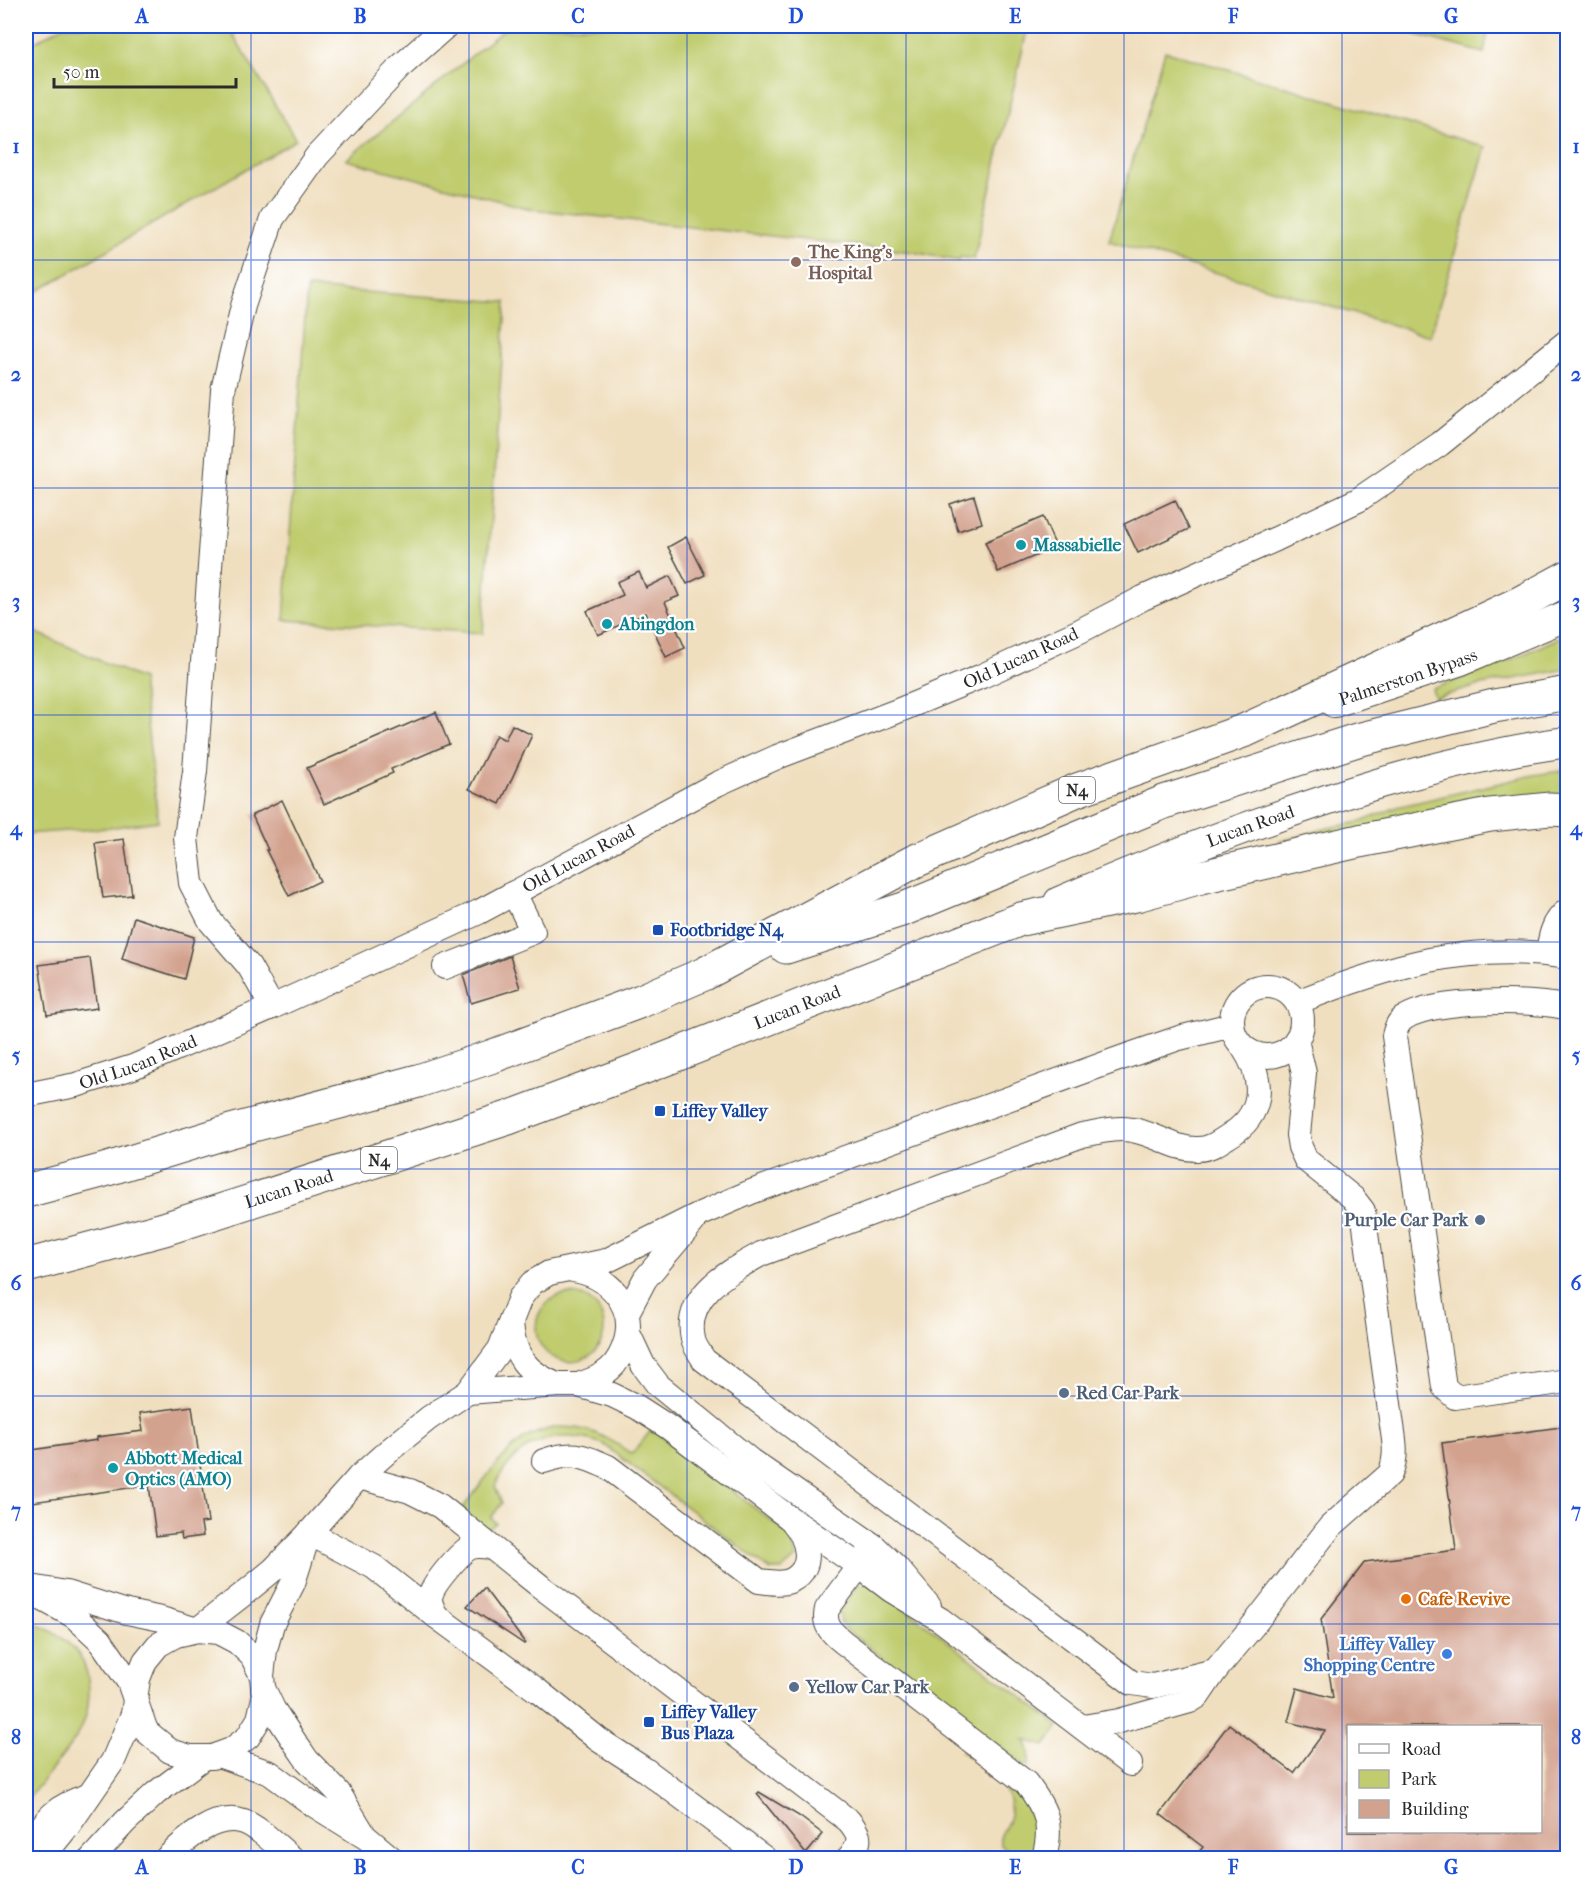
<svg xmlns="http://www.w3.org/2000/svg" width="1593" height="1884" font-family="'IM FELL French Canon',serif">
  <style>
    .green { fill: #c0cc6e; stroke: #767c4c; stroke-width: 1.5 }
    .building { fill: #d3a28f; fill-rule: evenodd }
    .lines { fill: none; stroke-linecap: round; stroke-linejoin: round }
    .minor-casing { stroke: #494641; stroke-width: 26 }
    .major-casing { stroke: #494641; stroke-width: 32 }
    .highway-casing { stroke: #494641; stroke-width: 35 }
    .minor { stroke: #fff; stroke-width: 24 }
    .major { stroke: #fff; stroke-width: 30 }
    .highway { stroke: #fff; stroke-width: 33 }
    .grid { fill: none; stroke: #1d4ed8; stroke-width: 1.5; stroke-opacity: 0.55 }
    .education-dot { fill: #8d6e63; stroke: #fff; stroke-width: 2 }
    .culture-dot { fill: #0f9aa8; stroke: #fff; stroke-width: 2 }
    .transit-dot { fill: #1a4fb4; stroke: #fff; stroke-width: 2 }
    .service-dot { fill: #5c6f8a; stroke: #fff; stroke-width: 2 }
    .food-dot { fill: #e8710a; stroke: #fff; stroke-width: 2 }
    .shop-dot { fill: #3f7fe0; stroke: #fff; stroke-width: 2 }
    .labels { text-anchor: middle; stroke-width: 4.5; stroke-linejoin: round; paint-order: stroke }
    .shield { fill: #fff; stroke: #6b6b6b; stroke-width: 1.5 }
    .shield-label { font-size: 16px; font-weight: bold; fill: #2b2b2b }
    .education-label { font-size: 18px; font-weight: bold; fill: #785e54; stroke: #fff; text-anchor: start }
    .culture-label { font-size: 18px; font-weight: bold; fill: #0d838f; stroke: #fff; text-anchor: start }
    .street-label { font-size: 18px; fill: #2b2b2b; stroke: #fff }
    .transit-label { font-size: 18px; font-weight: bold; fill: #164399; stroke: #fff; text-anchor: start }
    .service-label { font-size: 18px; font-weight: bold; fill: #4e5e75; stroke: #fff; text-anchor: start }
    .food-label { font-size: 18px; font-weight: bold; fill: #c56008; stroke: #fff; text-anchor: start }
    .shop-label { font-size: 18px; font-weight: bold; fill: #366cbe; stroke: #fff; text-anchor: end }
    .neatline { fill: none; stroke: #1d4ed8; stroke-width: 2 }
    .grid-label { font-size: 20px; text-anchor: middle; font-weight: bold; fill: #1d4ed8 }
  </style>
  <rect width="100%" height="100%" fill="#fff"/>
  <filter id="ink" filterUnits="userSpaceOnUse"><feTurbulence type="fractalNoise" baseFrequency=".0167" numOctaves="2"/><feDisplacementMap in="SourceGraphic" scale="12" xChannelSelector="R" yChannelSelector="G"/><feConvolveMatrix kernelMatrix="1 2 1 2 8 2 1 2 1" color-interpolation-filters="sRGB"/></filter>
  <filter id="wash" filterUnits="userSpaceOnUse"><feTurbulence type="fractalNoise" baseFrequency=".008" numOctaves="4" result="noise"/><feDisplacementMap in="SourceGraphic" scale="24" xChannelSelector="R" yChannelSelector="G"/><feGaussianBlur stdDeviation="1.35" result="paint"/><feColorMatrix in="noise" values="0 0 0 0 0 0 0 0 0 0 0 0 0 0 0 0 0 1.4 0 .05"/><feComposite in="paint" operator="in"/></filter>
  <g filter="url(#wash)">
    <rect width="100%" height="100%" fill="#f0dfbf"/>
    <!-- green -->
    <path class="green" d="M63,26H228L296,140L26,298V47Z
      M508,26H1028L974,259L960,257L959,261L913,252L531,209L346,160Z
      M1384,26H1489L1484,53Z
      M1165,51L1486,147L1430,336L1109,241Z
      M307,288L506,302L483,633L284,620Z
      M26,628L142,679L158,821L107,828L26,834Z
      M1567,634V669L1481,685L1435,698L1432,689L1520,656Z
      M1567,770V796L1302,841L1278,842L1328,828L1361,822L1397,807L1534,775Z
      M536 1328a34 34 0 1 1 68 0a34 34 0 1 1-68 0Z
      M556,1427C588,1426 606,1436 632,1454L652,1429L791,1536L796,1558L782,1570H770L603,1444C558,1427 516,1441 495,1486L502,1503L491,1518L496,1523L487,1530L461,1510C479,1487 501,1454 524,1439C533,1433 545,1430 556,1427Z
      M862,1583L874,1585L1059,1726L1045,1746L1024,1740C1029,1746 1031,1758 1028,1766L1025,1767L845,1629L841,1623L839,1612L857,1585Z
      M26,1620C45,1627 67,1638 79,1655C94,1677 91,1714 77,1736C62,1759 42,1780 26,1802Z
      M964,1749C992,1771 1034,1792 1038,1831C1039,1839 1035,1850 1033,1858H1018L1000,1845C998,1834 1006,1829 1009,1819C1018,1787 983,1768 962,1752Z"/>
    <g id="blocks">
      <!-- building -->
      <path class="building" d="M974,496L982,523L958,531L950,504Z
        M1175,500L1189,529L1138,553L1124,524Z
        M1043,517L1056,547L998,572L985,542Z
        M686,537L705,575L687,584L668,547Z
        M639,572L646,588L670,576L679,596L665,602L685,648L666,657L646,613L598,635L587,611L623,595L617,582Z
        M436,712L449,744L391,769L393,773L324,804L307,768Z
        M512,725L532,735L500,804L469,789L496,735L505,740Z
        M282,800L320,881L289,896L266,850H268L252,815Z
        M124,839L132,895L103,898L95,843Z
        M134,917L194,937L184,979L122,959Z
        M510,956L520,988L471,1003L463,975Z
        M90,958L97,1008L47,1015L39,965Z
        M192,1406L208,1522L201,1523L203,1536L182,1539L181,1533L156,1536L149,1485L26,1503V1451L97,1440V1437L143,1431L140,1413Z
        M1568,1426V1858H1194L1203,1847L1160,1814L1229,1724L1294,1773L1325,1731L1288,1722L1297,1688L1333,1698L1321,1619L1365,1562L1456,1550L1442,1443ZM1348,1726H1540V1832H1348Z
        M484,1588L525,1643L524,1644L467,1606Z
        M759,1792L799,1816L823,1834L806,1854L757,1794Z"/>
    </g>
  </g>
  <g filter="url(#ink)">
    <use href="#blocks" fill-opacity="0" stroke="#494641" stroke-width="1.5"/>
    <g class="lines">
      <!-- minor casing -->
      <g class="minor-casing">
        <g id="minor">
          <path d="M1548,954C1550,937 1553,921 1568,910"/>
          <path d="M445,967L533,932L514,893"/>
          <circle cx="1267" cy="1021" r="35"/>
          <path d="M1297,1002C1389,966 1468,941 1568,957"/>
          <path d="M272,1007L249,966L211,922L191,883L186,838L195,771L223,390L243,306L272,219L317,156L400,67L446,26"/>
          <path d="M1568,1008C1534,999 1435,999 1406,1017C1398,1021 1396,1028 1394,1036L1444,1387L1455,1397L1568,1381"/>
          <path d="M1243,1047C1265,1080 1265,1115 1227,1137C1218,1143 1209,1149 1198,1149C1174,1150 1155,1133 1132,1130C1115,1127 1099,1132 1082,1135L761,1254C729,1272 683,1295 693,1339C694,1346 700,1353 704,1360L1132,1683L1153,1686L1215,1671L1252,1627L1330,1527L1390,1474C1397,1457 1395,1444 1392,1426L1363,1211L1353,1198L1306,1160L1300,1147L1298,1135L1304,1073L1296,1040"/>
          <path id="s1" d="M26,1095L76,1085L133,1067L272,1007L479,912L717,784L777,757L895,712L982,676L1080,631L1143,598L1276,539L1358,500L1440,444L1568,341"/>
          <path d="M573,1270C608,1275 636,1305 626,1341C623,1351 618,1362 610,1369C600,1378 590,1381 578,1385"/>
          <path d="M627,1313L645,1279L693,1222"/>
          <path d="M511,1322C513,1356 526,1372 557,1385"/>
          <path d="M628,1333L643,1365L658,1385L751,1461L874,1546L897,1568L929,1606"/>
          <path d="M468,1392L558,1385H578L612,1395L637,1407L668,1427L788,1517L859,1566L891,1590L941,1620L1130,1764"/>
          <path d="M544,1461C572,1451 581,1455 608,1467L759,1581C770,1582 782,1585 792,1580C816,1567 807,1538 793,1522"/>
          <path d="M359,1477L410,1491L440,1506L540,1586L849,1821C862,1837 861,1842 849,1858"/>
          <path d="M309,1533L374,1567L436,1616L538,1691L599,1740L644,1769L764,1858"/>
          <path d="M874,1546L827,1609C823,1625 831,1632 843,1642L1026,1783C1047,1810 1053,1825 1044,1858"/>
          <path d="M37,1588L66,1593L127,1612L161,1619L197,1630L218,1632L237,1642L252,1656L262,1676"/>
          <path d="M26,1590L74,1616L100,1640L129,1682L146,1731L170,1751L190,1757H212L231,1750L248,1737L259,1719L264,1698L262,1676L265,1650L272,1624L293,1583L307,1539"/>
          <path d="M436,1616C433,1609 428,1601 431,1594C434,1583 461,1551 471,1547C477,1545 484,1546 490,1547"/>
          <path d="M263,1688L273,1709L296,1744L307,1760L338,1792L363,1833"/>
          <path d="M1083,1727L1119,1721L1190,1701L1198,1696L1215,1671"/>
          <path d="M218,1755L270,1773L314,1805L367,1838L391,1858"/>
          <path d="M26,1849C46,1820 52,1807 88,1796"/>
          <path d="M42,1858L71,1822L113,1761L133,1714L138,1679L145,1661L158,1645L176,1635L197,1630L246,1592L273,1570L309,1533L359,1477L387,1452L429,1418L468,1392L500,1349L520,1298L532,1283L549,1273L606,1261L700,1214L751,1192L1121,1058L1179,1038L1232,1025"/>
          <path d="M92,1858L125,1822L156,1793L204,1757"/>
          <path d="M167,1858C185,1840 215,1812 244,1822C259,1827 279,1848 292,1858"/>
        </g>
      </g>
      <!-- major casing -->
      <g class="major-casing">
        <g id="major">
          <path id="s2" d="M1334,702L1461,660L1568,615"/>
          <path id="s3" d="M1059,902C1164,857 1270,816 1380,783C1441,766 1504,750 1568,742"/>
        </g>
      </g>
      <!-- highway casing -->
      <g class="highway-casing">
        <g id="highway">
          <path d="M786,947L904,909L1164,802L1357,740L1494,706L1568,693"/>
          <path d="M26,1191L101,1171L231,1131L418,1081L493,1056L641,1001L704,974L913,862L1077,790L1246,730L1520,603L1568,577"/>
          <path id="s4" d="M26,1266L164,1229L508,1118L645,1067L1021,919L1140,894L1201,877L1359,841L1490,815L1550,809L1568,810"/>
        </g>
      </g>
      <!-- minor -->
      <use href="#minor" class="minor"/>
      <!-- major -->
      <use href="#major" class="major"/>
      <!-- highway -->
      <use href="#highway" class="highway"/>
    </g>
  </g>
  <!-- grid -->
  <path class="grid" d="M251,26V1858M469,26V1858M687,26V1858M906,26V1858M1124,26V1858M1342,26V1858M26,260H1568M26,488H1568M26,715H1568M26,942H1568M26,1169H1568M26,1396H1568M26,1624H1568"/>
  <!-- markers -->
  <circle class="education-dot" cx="796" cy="262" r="6"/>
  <g class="culture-dot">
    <circle cx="1021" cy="545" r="6"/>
    <circle cx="607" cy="624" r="6"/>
    <circle cx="113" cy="1468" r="6"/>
  </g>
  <g class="transit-dot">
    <rect x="652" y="924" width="12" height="12" rx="3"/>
    <rect x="654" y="1105" width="12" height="12" rx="3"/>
    <rect x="643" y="1716" width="12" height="12" rx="3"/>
  </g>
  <g class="service-dot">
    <circle cx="1480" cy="1220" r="6"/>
    <circle cx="1064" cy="1393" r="6"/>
    <circle cx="794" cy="1687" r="6"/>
  </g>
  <circle class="food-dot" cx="1406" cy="1599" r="6"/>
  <circle class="shop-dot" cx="1447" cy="1654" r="6"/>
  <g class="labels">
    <!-- shield labels -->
    <g class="shield">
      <rect x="1059" y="777" width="36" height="26" rx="4.5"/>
      <rect x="361" y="1147" width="36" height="26" rx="4.5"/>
    </g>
    <g class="shield-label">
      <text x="1077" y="796">N4</text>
      <text x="379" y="1166">N4</text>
    </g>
    <!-- education labels -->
    <g class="education-label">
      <text x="808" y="258">The King's<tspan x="808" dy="21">Hospital</tspan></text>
    </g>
    <!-- culture labels -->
    <g class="culture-label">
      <text x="1033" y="551">Massabielle</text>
      <text x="619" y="630">Abingdon</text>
      <text x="125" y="1464">Abbott Medical<tspan x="125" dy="21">Optics (AMO)</tspan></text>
    </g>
    <!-- street labels -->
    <g class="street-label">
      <text dy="6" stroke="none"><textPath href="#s1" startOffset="1089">Old Lucan Road</textPath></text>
      <text dy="6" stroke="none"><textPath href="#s2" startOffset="78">Palmerston Bypass</textPath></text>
      <text dy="6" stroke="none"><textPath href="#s3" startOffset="206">Lucan Road</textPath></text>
      <text dy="6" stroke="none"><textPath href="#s1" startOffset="603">Old Lucan Road</textPath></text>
      <text dy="6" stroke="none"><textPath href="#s4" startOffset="814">Lucan Road</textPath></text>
      <text dy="6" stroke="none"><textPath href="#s1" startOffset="117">Old Lucan Road</textPath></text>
      <text dy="6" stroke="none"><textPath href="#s4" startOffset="274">Lucan Road</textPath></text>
    </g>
    <!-- transit labels -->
    <g class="transit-label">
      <text x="670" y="936">Footbridge N4</text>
      <text x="672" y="1117">Liffey Valley</text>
      <text x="661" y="1718">Liffey Valley<tspan x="661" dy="21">Bus Plaza</tspan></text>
    </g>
    <!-- service labels -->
    <g class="service-label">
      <text x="1468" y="1226" text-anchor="end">Purple Car Park</text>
      <text x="1076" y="1399">Red Car Park</text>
      <text x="806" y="1693">Yellow Car Park</text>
    </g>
    <!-- food labels -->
    <g class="food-label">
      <text x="1418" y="1605">Cafe Revive</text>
    </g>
    <!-- shop labels -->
    <g class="shop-label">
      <text x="1435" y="1650">Liffey Valley<tspan x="1435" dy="21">Shopping Centre</tspan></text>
    </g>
  </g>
  <!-- margin -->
  <rect width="1593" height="1884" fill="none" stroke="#fff" stroke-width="66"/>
  <!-- legend -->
  <rect x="1347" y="1725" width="195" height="108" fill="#ffffff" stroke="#aaaaaa" stroke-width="1.5"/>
  <rect x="1359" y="1744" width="30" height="9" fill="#ffffff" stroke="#aaaaaa" stroke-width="1.5"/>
  <text x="1401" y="1755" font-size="18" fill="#2b2b2b">Road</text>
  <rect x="1359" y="1770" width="30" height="18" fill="#c0cc6e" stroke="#aaaaaa" stroke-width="1.5"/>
  <text x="1401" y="1785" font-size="18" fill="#2b2b2b">Park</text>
  <rect x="1359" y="1800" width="30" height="18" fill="#d3a28f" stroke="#aaaaaa" stroke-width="1.5"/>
  <text x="1401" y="1815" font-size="18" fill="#2b2b2b">Building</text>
  <!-- scale -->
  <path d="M54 78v9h182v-9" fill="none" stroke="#2b2b2b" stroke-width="3"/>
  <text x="63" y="78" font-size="18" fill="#2b2b2b" stroke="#ffffff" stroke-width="4.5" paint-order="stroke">50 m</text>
  <rect x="33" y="33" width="1527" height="1818" class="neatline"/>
  <g class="grid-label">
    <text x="142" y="23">A</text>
    <text x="360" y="23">B</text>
    <text x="578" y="23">C</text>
    <text x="796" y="23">D</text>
    <text x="1015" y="23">E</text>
    <text x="1233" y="23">F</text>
    <text x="1451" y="23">G</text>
    <text x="16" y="153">1</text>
    <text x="1576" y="153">1</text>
    <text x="16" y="381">2</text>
    <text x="1576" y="381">2</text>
    <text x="16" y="608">3</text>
    <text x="1576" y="608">3</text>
    <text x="16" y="835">4</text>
    <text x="1576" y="835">4</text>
    <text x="16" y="1062">5</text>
    <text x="1576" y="1062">5</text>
    <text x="16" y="1290">6</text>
    <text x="1576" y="1290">6</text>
    <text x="16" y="1517">7</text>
    <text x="1576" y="1517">7</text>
    <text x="16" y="1744">8</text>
    <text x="1576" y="1744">8</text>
    <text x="142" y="1874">A</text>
    <text x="360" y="1874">B</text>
    <text x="578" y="1874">C</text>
    <text x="796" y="1874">D</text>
    <text x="1015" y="1874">E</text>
    <text x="1233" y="1874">F</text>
    <text x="1451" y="1874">G</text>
  </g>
</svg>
